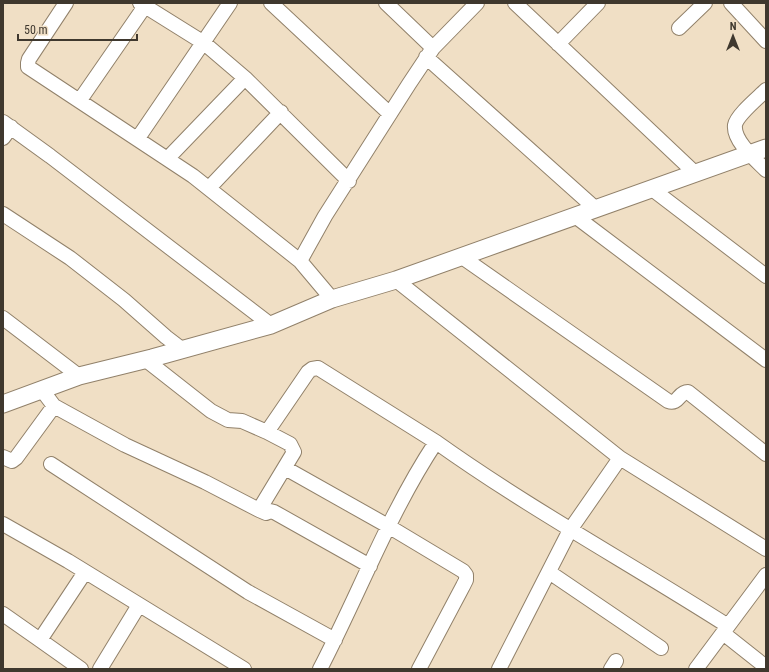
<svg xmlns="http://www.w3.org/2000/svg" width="769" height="672" font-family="'Roboto Condensed',sans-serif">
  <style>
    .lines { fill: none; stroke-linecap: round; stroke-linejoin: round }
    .minor-casing { stroke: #91816a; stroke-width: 16 }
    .tertiary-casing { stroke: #91816a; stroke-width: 19 }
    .minor { stroke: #fff; stroke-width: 14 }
    .tertiary { stroke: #fff; stroke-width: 17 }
  </style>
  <rect width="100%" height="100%" fill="#f0dfc5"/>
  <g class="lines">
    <!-- minor casing -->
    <g class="minor-casing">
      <path id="minor" d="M66,3L29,59L28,63V67L193,176L300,261
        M140,3L204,43L245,78L349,181
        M271,3L390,114
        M386,3L433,48
        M515,3L695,173
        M731,3L766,41
        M679,28L705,3
        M558,44L598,3
        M426,57L596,209
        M766,90C758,98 737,115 735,125C733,141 756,160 766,170
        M80,100L145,6
        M3,122L50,156L271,325
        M3,138L11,127
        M138,138L230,3
        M168,158L245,78
        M209,188L281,112
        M652,189L766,276
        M3,214L70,258L124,300L166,337L183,350
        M575,216L766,360
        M462,257L668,401C679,405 678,392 688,392L766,454
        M396,280L620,458L766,549
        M332,299L300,261L325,216L409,84L433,48L477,3
        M3,318L79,376
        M146,360L211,411L228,420L242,421L267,432L308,372L312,369L318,368L436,442
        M54,406L125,445L205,482L259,510L294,452L290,444L267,432
        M3,457L12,461L16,458L54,406L42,390
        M51,464L248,592L335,640
        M285,468L388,526L463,571L466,575V580L463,586L419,669
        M259,510L266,513L270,511L274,512L370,566
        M3,524L68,561L244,669
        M549,572L661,648
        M3,614L40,640L85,572
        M723,633L766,667
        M40,640L81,669
        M100,669L139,605
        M320,669C359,594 389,513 436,442C530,509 631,564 728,626
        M499,669L570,530L620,458
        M611,669L616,661
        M696,669L766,575"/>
    </g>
    <!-- tertiary casing -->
    <g class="tertiary-casing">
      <path id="tertiary" d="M3,404L79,376L152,358L271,325L332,299L396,280L766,148"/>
    </g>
    <!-- minor -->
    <use href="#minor" class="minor"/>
    <!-- tertiary -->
    <use href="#tertiary" class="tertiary"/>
  </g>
  <!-- border -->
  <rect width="769" height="672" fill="none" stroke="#3f382e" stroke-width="8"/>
  <!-- north arrow -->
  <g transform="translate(733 36)" stroke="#f0dfc5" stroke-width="3" paint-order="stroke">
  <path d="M0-3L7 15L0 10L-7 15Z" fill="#3f382e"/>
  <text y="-6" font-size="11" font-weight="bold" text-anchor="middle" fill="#3f382e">N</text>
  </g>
  <!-- scale -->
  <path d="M18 34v6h119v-6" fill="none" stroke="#3f382e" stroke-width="2"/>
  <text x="24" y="34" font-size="12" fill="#3f382e" stroke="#f0dfc5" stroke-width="3" paint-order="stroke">50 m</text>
</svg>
